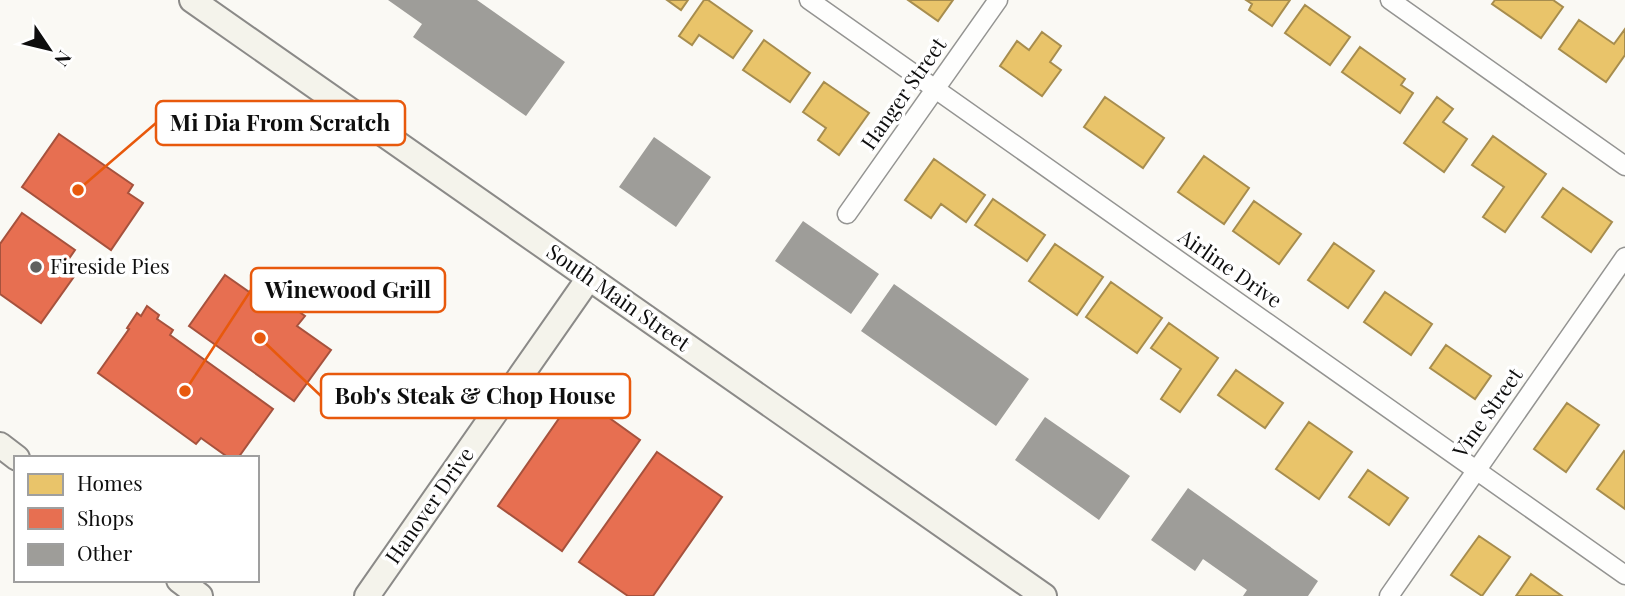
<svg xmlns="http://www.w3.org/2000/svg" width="1625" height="596" font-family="'Playfair Display',serif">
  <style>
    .homes { fill: #e9c46a; stroke: #a78d4e; stroke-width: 2 }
    .shops { fill: #e76f51; stroke: #a6523d; stroke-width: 2 }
    .building { fill: #9e9d99 }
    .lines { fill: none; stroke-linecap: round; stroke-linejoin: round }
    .street-casing { stroke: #949492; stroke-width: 21 }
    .secondary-casing { stroke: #8b8a88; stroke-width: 28 }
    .street { stroke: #fefefd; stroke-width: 18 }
    .secondary { stroke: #f4f3eb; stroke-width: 24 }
    .poi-dot { fill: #61605e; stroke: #fff; stroke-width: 2.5 }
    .labels { text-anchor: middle; stroke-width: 7; stroke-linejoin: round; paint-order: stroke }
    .street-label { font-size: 21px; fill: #0e0e0e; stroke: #fff }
    .poi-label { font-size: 21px; fill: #0e0e0e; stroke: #fff; text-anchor: start }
    .leader { fill: none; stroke: #e8590c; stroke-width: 2.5 }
    .callout-dot { fill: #e8590c; stroke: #fff; stroke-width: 2.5 }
    .callout { fill: #fff; stroke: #e8590c; stroke-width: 2.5 }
    .callout-label { font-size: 23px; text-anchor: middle; font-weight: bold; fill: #0e0e0e }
  </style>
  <rect width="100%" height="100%" fill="#faf9f4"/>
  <!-- homes -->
  <path class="homes" d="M667,0H688L681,10Z
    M704,0H708L752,31L733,58L699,35L692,45L679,36Z
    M908,0H953L938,21Z
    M1246,0H1290L1272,26L1249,10L1252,4Z
    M1495,0H1553L1563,7L1541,38L1492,4Z
    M1305,5L1350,37L1330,65L1285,33Z
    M1579,20L1614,44L1625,29V55L1606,82L1559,49Z
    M1042,32L1061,46L1050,62L1061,70L1042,96L1000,66L1017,41L1029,50Z
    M764,40L810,73L790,102L743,70Z
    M1360,47L1405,79L1401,85L1413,93L1400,113L1342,72Z
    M824,82L869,113L839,155L818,140L826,128L803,112Z
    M1105,97L1164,138L1143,168L1084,127Z
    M1437,97L1453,109L1443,122L1467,139L1444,172L1404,143Z
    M1493,136L1546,174L1505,232L1483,217L1504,187L1472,165Z
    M1204,156L1249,188L1224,224L1178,192Z
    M934,159L985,195L966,222L941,204L931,218L905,200Z
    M1563,188L1612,222L1591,252L1542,217Z
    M993,199L1045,235L1027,261L975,225Z
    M1254,201L1301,234L1279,264L1233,231Z
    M1334,243L1374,271L1348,308L1308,280Z
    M1055,244L1103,277L1077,315L1029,281Z
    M1111,282L1162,318L1137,353L1086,317Z
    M1385,292L1432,324L1411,355L1364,322Z
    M1169,323L1218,358L1180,412L1161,399L1181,369L1151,348Z
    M1446,345L1491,376L1475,399L1430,368Z
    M1236,370L1283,403L1265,428L1218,395Z
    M1567,403L1599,425L1566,472L1534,449Z
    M1309,422L1352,452L1319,499L1276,469Z
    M1624,451L1625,452V509L1597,489Z
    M1368,470L1408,498L1389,525L1349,497Z
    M1479,536L1510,557L1482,596L1451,575Z
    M1531,574L1562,596H1516Z"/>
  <!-- shops -->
  <path class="shops" d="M59,134L133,185L128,193L143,203L111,250L22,187Z
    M22,213L75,250L66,263L78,271L41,323L0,294V244Z
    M225,275L255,296L262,285L305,316L297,326L331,350L294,401L189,326Z
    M147,306L159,315L157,319L173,330L170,335L273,409L238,458H229L201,438L196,444L98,373L129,329L127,328L137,313L141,316Z
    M576,394L640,440L562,551L498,506Z
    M657,452L722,497L653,596H628L579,562Z"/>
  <!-- building -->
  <path class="building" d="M388,0H477L565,62L526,116L413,37L422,24Z
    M654,137L711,177L676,227L619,187Z
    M803,221L879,274L851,314L775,261Z
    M894,284L1029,379L996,426L861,331Z
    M1045,417L1130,476L1099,520L1015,460Z
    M1188,488L1318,581L1308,596H1243L1247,590L1203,559L1195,571L1151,540Z"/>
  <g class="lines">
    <!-- street casing -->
    <g class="street-casing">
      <path id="street" d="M809,0L1625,575
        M1390,0L1625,166
        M847,214L998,0
        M1389,596L1625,257"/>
    </g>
    <!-- secondary casing -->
    <g class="secondary-casing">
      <path id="secondary" d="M192,0L1044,596
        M0,445L17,458
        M179,580L200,596
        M367,596L589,278"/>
    </g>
    <!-- street -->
    <use href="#street" class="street"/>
    <!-- secondary -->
    <use href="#secondary" class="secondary"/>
  </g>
  <!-- markers -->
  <circle class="poi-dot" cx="36" cy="267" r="7"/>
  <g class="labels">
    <!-- street labels -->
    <g class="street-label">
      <text transform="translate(904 94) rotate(-55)" y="7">Hanger Street</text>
      <text transform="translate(1230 269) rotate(35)" y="7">Airline Drive</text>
      <text transform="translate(618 298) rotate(35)" y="7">South Main Street</text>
      <text transform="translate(1488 413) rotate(-55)" y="7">Vine Street</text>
      <text transform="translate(430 506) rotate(-55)" y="7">Hanover Drive</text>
    </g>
    <!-- poi labels -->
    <g class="poi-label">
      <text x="50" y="274">Fireside Pies</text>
    </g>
  </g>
  <!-- callouts -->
  <path class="leader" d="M78 190L156 123M185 391L251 290M260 338L321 396"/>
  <g class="callout-dot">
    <circle cx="78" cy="190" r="7"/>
    <circle cx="185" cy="391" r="7"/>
    <circle cx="260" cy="338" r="7"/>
  </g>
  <g class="callout">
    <rect x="156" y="101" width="249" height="44" rx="7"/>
    <rect x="251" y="268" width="194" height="44" rx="7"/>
    <rect x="321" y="374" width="309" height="44" rx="7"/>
  </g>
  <g class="callout-label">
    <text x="280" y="131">Mi Dia From Scratch</text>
    <text x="348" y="298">Winewood Grill</text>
    <text x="475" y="404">Bob's Steak &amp; Chop House</text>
  </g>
  <!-- legend -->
  <rect x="14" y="456" width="245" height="126" fill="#ffffff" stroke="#9f9f9f" stroke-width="2"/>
  <rect x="28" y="474" width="35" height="21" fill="#e9c46a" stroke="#9f9f9f" stroke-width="2"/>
  <text x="77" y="491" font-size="21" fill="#0e0e0e">Homes</text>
  <rect x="28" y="508" width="35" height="21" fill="#e76f51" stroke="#9f9f9f" stroke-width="2"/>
  <text x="77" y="526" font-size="21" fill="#0e0e0e">Shops</text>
  <rect x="28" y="544" width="35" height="21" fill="#9e9d99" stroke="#9f9f9f" stroke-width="2"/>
  <text x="77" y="561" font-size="21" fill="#0e0e0e">Other</text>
  <!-- north arrow -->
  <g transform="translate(49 49) rotate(125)" stroke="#ffffff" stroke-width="5" paint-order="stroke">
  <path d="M0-5L12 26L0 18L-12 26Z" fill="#0e0e0e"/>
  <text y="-10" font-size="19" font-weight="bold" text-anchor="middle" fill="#0e0e0e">N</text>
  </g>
</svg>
